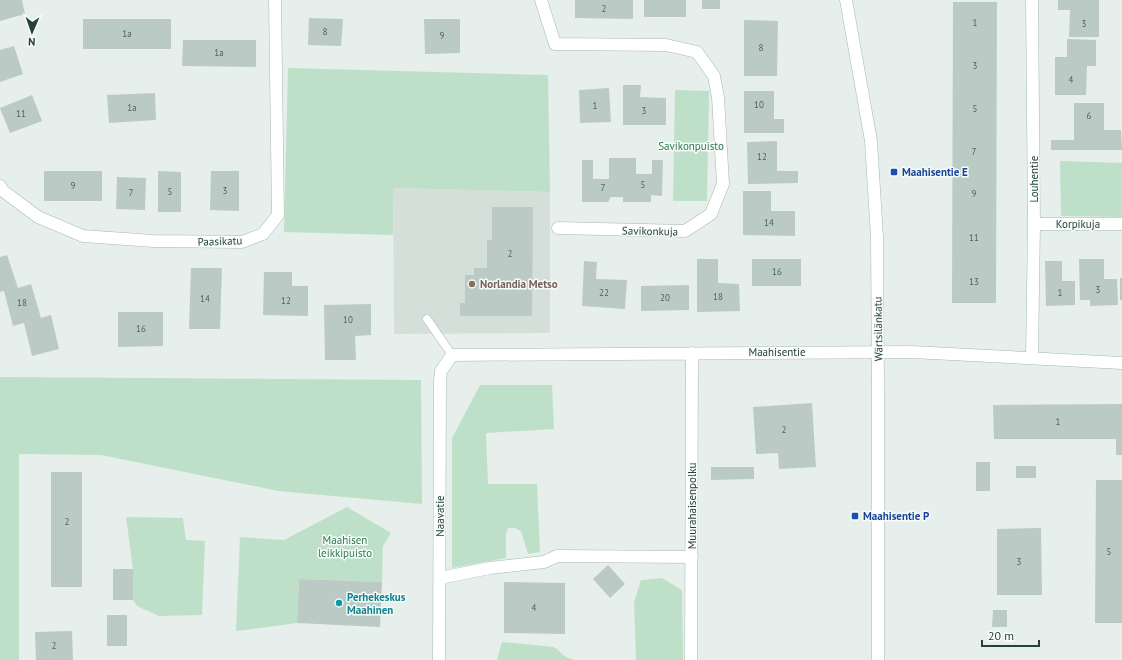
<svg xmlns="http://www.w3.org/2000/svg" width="1122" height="660" font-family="'PT Sans',sans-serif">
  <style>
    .built { fill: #d4dfda }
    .green { fill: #bfe0c8 }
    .building { fill: #bbcac4 }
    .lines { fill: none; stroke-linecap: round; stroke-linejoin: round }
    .lane-casing { stroke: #a8b8b2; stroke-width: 9 }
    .street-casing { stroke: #a8b8b2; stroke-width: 13 }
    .secondary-casing { stroke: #a4bbb3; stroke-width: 13 }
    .lane { stroke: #fff; stroke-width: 8 }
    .street { stroke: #fff; stroke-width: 12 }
    .secondary { stroke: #fff; stroke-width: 12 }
    .transit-dot { fill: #1a4fb4; stroke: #f7fbf9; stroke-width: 1.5 }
    .education-dot { fill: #8d6e63; stroke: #f7fbf9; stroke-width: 1.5 }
    .culture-dot { fill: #0f9aa8; stroke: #f7fbf9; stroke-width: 1.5 }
    .labels { text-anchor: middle; stroke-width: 3; stroke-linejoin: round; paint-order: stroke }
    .number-label { font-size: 9px; fill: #4a645c }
    .park-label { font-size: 11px; fill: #2d7a4b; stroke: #f7fbf9 }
    .transit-label { font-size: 11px; font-weight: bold; fill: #164399; stroke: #f7fbf9; text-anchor: start }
    .street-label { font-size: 11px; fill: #24423a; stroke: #f7fbf9 }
    .education-label { font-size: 11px; font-weight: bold; fill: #785e54; stroke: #f7fbf9; text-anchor: start }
    .culture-label { font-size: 11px; font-weight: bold; fill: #0d838f; stroke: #f7fbf9; text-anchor: start }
  </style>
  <rect width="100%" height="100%" fill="#e6efeb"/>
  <!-- built -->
  <path class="built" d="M393,188L550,192V333L394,334Z"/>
  <!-- green -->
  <path class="green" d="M288,68L548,75L550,192L393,188V235L284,232Z
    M675,90L709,91L707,201H673Z
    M1060,161L1122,163V217L1061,216Z
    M0,377L421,380L422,504L278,491L101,455L19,454V660H0Z
    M480,385H552L554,429L486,433L488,484H537L540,552L528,554L521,531L515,528H508L506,534V558L452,568V438Z
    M347,507L391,533L383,546L382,582L299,579L297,623L236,631L240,537L284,540Z
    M126,517L183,518L186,540L205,541L202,615L159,616L137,606L133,600V569Z
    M662,578L682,590L683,660H636L634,602L641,580Z
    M502,642L554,647L566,657L574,660H497Z"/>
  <!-- building -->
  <path class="building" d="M0,0H22L25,14L0,21Z
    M575,0H633V19L575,18Z
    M644,0H686V17H644Z
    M702,0H720V9H702Z
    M1058,0H1099V37H1069L1070,10H1058Z
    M953,2H997L996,303H952Z
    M309,18L343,19L341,46L308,45Z
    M83,19H171V49H83Z
    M424,19H460V53L425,54Z
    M744,20L778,21L777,76H744Z
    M1067,39L1096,40V66H1087L1086,95H1055V57H1067Z
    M183,40H256V67L182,66Z
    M14,46L23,74L0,82V50Z
    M623,85H641L640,97L666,98V125H623Z
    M609,88L611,122L580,123L579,90Z
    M744,91H774V119H784V133H744Z
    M155,93L156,120L109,123L107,95Z
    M32,95L42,121L10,133L0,108Z
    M1074,103H1104V130H1121L1122,150H1051V140H1074Z
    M777,141V171H798V183L748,184L747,142Z
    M609,158H636V174H652V160H663L662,196L651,195V202H623V197H611L608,202H582V160H593V179H609Z
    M44,171H102V201H44Z
    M158,171L181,172V212H158Z
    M211,171H239V211L210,210Z
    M117,177L146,178L145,210L116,209Z
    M743,191H771V211H795V236L743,235Z
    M492,207H533L532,316H460V303H465V275H474V268H487V240H492Z
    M7,255L18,288L31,284L41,318L51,315L59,349L32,356L24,323L13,326L4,291L0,292V257Z
    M697,259H718V283L739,284L740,311L697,312Z
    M752,259H801V286H752Z
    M1079,259H1104V279H1117L1118,305L1090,306V300H1080Z
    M584,261L597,262L596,279L627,280L625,309L582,306Z
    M1045,261H1062V281H1075V305L1046,306Z
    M191,268H222L220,329H189Z
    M264,272H292V286H308V316L263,315Z
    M1120,278H1122V300H1120Z
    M689,285V310L641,311V286Z
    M371,304V335L355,336L356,360H325L324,305Z
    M118,312H163V346L118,347Z
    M812,403L816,467L779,469L778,453L756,454L753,407Z
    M1122,404V455H1116V439H994L993,405Z
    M976,462H990V491H976Z
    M1016,466H1036V478H1016Z
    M711,467H754V479L711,480Z
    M51,472H82V587H51Z
    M1096,480H1122V623H1095Z
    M1041,528L1042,595H997V529Z
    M608,565L625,584L610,598L593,579Z
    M113,569H133V600H113Z
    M299,579L382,582L380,627L297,623Z
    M504,582L565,583V634L504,633Z
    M993,610H1007V627H992Z
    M107,615H127V646H107Z
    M72,631L73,660H36L35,632Z"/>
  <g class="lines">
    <!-- lane casing -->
    <g class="lane-casing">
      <path id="lane" d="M427,319L452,355"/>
    </g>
    <!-- street casing -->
    <g class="street-casing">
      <path id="street" d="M541,0L555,44L666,45L697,52L714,76L718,97L723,184L711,214L685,231L558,228
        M0,186L2,190L38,217L83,236L153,241L242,242L263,234L278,215L275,0
        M1034,224H1122
        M1032,358L1034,224L1032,0
        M440,578L490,568L544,562L557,556L692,557
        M439,660L440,381L441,371L452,355L912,352L1122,363
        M691,660L692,353"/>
    </g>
    <!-- secondary casing -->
    <g class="secondary-casing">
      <path id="secondary" d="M846,0L871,141L877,237L878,389V660"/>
    </g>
    <!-- lane -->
    <use href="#lane" class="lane"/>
    <!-- street -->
    <use href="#street" class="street"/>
    <!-- secondary -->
    <use href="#secondary" class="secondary"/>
  </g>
  <!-- markers -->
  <g class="transit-dot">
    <rect x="890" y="168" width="8" height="8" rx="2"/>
    <rect x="851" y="512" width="8" height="8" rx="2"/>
  </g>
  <circle class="education-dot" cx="472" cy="284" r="4"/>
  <circle class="culture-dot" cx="339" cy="603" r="4"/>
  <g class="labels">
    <!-- number labels -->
    <g class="number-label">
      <text x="604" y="12">2</text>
      <text x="975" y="26">1</text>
      <text x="1084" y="27">3</text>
      <text x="325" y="35">8</text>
      <text x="127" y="37">1a</text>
      <text x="442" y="39">9</text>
      <text x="761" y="51">8</text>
      <text x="219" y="56">1a</text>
      <text x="975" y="69">3</text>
      <text x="1071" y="83">4</text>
      <text x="759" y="108">10</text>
      <text x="595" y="109">1</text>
      <text x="132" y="111">1a</text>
      <text x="975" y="112">5</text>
      <text x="644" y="114">3</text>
      <text x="21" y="117">11</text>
      <text x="1089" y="119">6</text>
      <text x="974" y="155">7</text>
      <text x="762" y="160">12</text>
      <text x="643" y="188">5</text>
      <text x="73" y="189">9</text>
      <text x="603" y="191">7</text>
      <text x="225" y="194">3</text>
      <text x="170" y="195">5</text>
      <text x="131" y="196">7</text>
      <text x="974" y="197">9</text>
      <text x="769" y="226">14</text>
      <text x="974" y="241">11</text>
      <text x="510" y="257">2</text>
      <text x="777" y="275">16</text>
      <text x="974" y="285">13</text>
      <text x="1098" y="293">3</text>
      <text x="604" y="296">22</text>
      <text x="1060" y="296">1</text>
      <text x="718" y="300">18</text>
      <text x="665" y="301">20</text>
      <text x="205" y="302">14</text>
      <text x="286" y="304">12</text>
      <text x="22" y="306">18</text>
      <text x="348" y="323">10</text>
      <text x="141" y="332">16</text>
      <text x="1058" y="425">1</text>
      <text x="784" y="433">2</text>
      <text x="67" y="525">2</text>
      <text x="1109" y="555">5</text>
      <text x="1019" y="565">3</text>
      <text x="534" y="611">4</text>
      <text x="54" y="649">2</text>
    </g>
    <!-- park labels -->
    <g class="park-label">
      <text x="691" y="150">Savikonpuisto</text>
      <text x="345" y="544">Maahisen<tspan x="345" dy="13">leikkipuisto</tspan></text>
    </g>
    <!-- transit labels -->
    <g class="transit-label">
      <text x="902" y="176">Maahisentie E</text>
      <text x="863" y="520">Maahisentie P</text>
    </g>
    <!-- street labels -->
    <g class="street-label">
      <text transform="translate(1034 179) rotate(-90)" y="4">Louhentie</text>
      <text x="1078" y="228">Korpikuja</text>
      <text transform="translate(650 231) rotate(1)" y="4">Savikonkuja</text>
      <text transform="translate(220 241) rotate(-2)" y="4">Paasikatu</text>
      <text transform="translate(878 329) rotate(-91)" y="4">Wärtsilänkatu</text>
      <text x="777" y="356">Maahisentie</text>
      <text transform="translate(692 506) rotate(-90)" y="4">Muurahaisenpolku</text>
      <text transform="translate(440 516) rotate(-90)" y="4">Naavatie</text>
    </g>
    <!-- education labels -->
    <g class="education-label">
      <text x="480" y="288">Norlandia Metso</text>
    </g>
    <!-- culture labels -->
    <g class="culture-label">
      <text x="347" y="601">Perhekeskus<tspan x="347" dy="13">Maahinen</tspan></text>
    </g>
  </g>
  <!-- north arrow -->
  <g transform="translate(32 32) rotate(182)" stroke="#f7fbf9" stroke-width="3" paint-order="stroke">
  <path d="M0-3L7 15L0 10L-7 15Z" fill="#24423a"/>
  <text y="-6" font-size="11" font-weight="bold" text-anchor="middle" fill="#24423a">N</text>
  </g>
  <!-- scale -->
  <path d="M982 640v6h57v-6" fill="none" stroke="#24423a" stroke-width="2"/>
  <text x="988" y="640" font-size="12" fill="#24423a" stroke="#f7fbf9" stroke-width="3" paint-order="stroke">20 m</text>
</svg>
